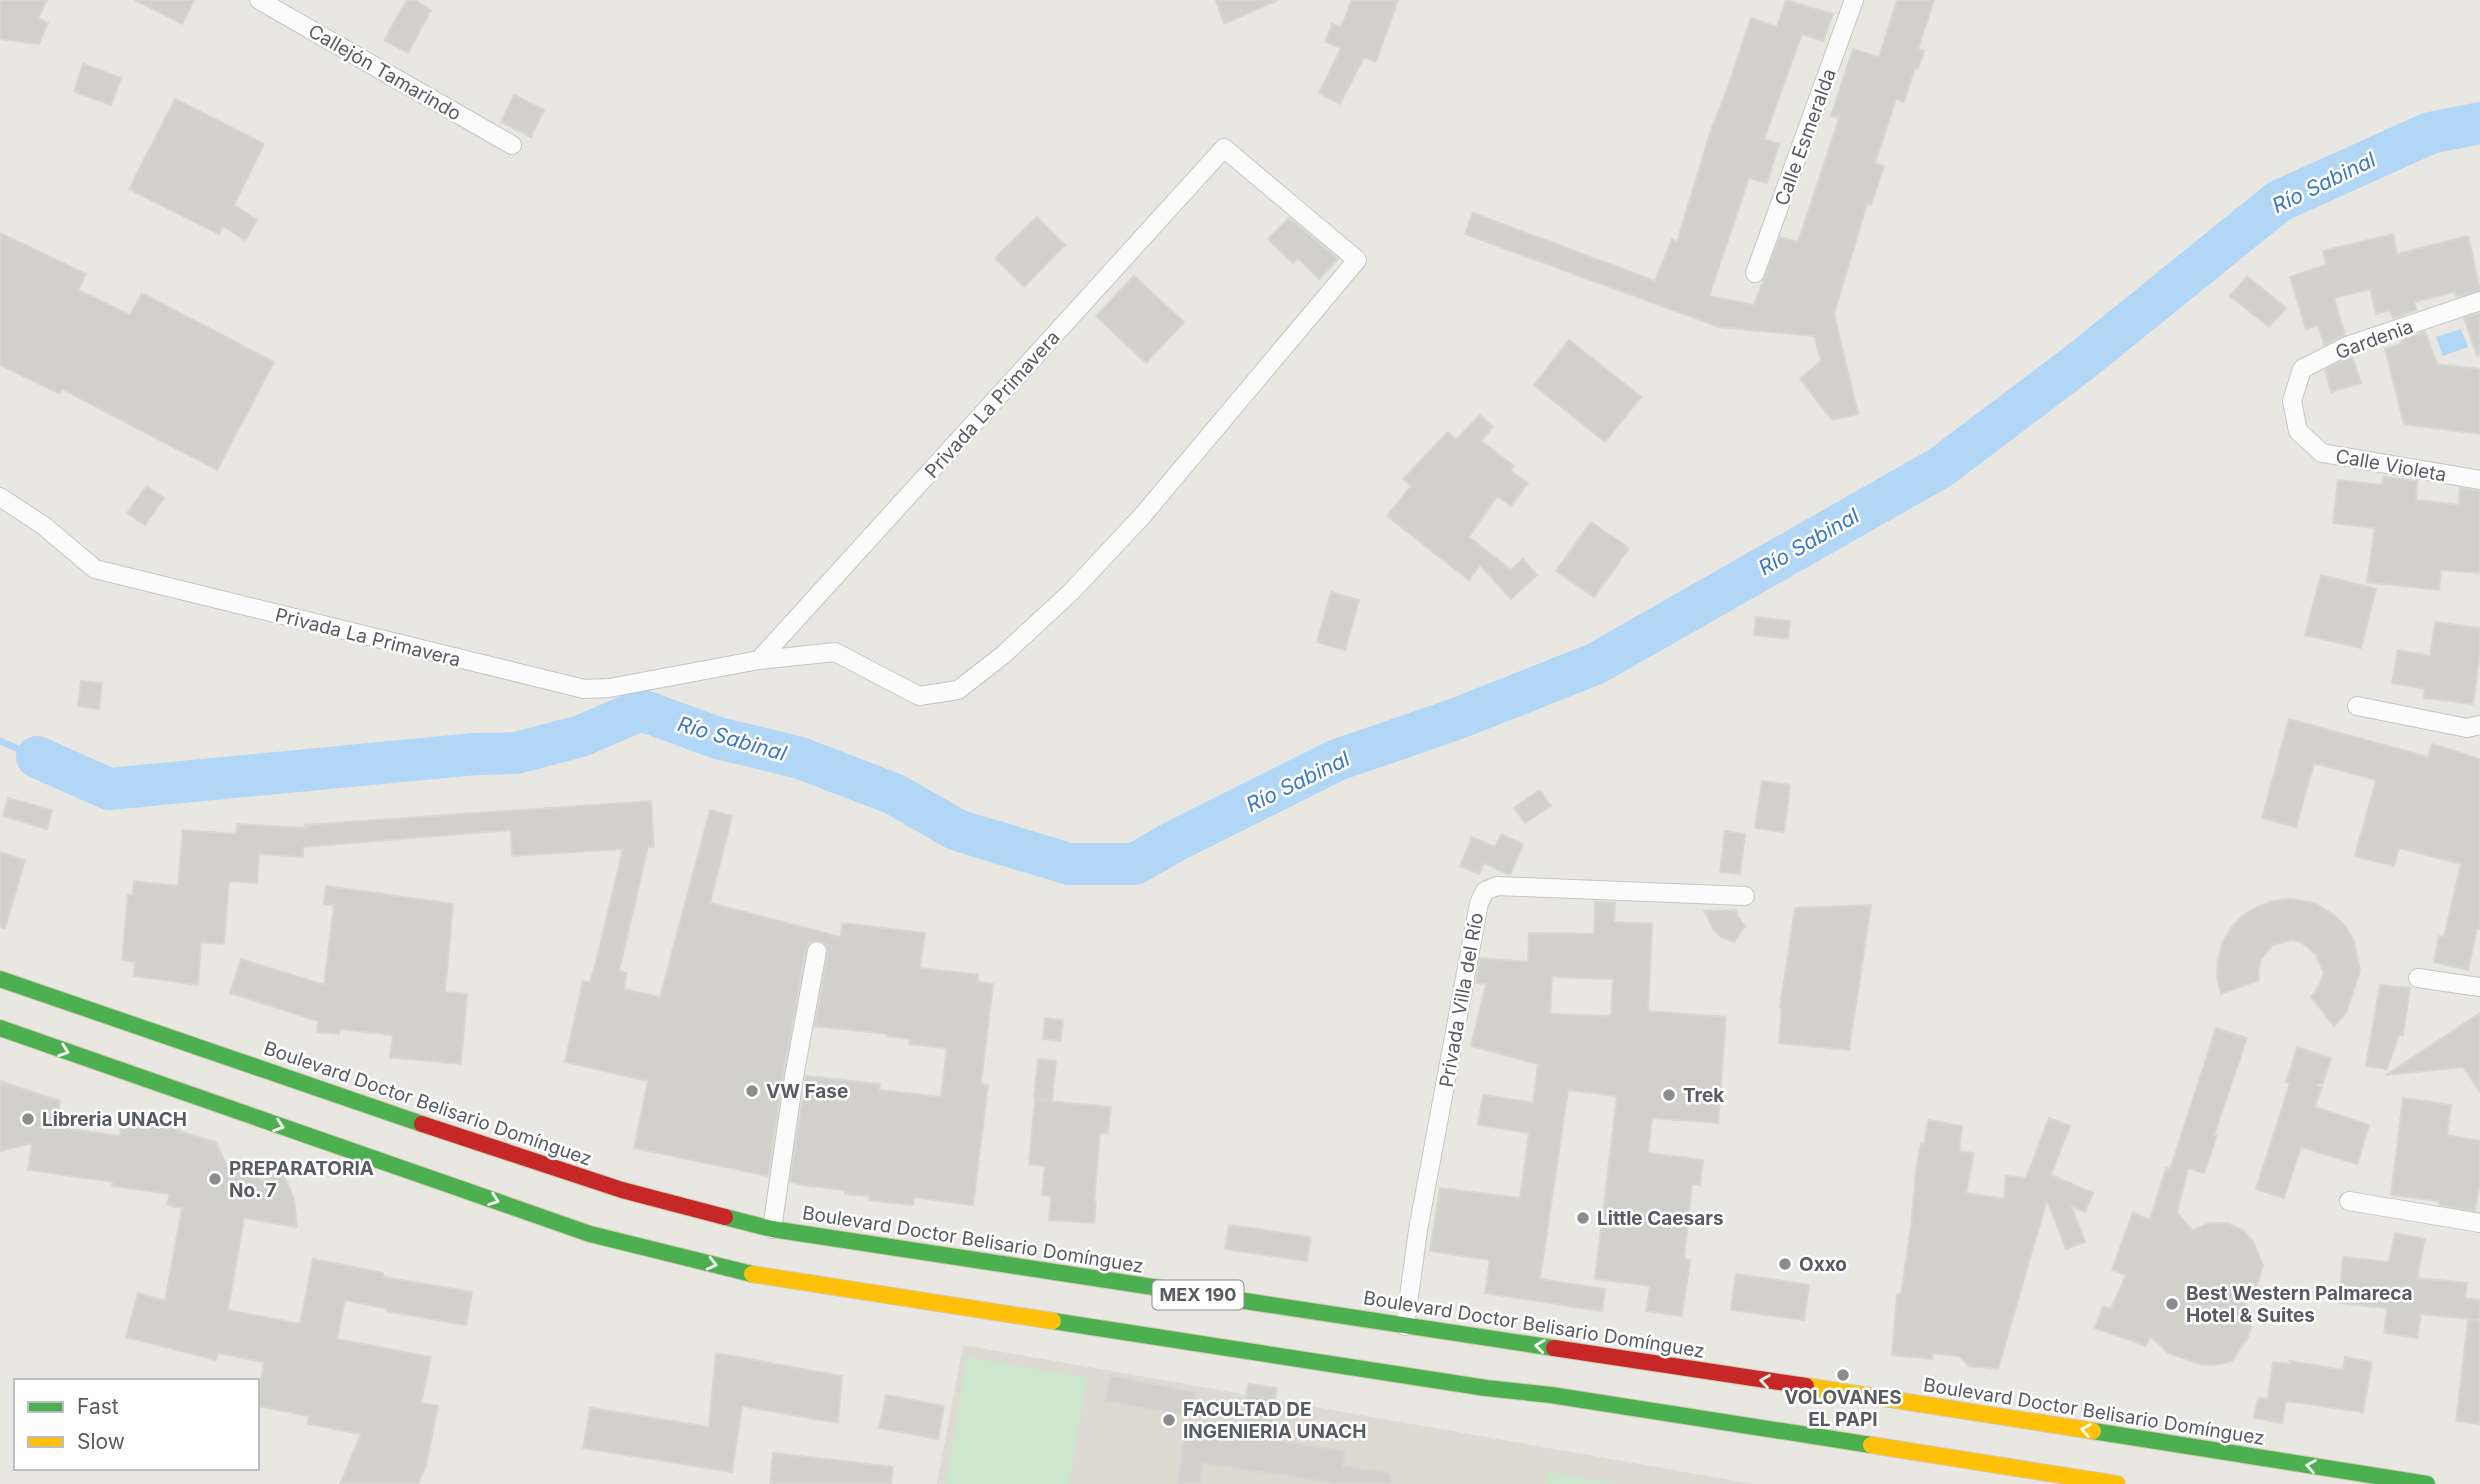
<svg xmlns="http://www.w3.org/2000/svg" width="2480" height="1484" font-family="Inter,sans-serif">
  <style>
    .education { fill: #dcdad1 }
    .green { fill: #cee6cd }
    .water { fill: #b2d6f6 }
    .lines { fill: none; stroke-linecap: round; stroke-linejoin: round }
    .stream { stroke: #b2d6f6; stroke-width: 7 }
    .river { stroke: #b2d6f6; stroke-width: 42 }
    .building { fill: #d1d0cd; stroke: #d8d6d1; stroke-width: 2; fill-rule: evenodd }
    .street-casing { stroke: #c5c5c4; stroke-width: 20 }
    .fast-casing { stroke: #d1caae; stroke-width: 18 }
    .slow-casing { stroke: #d1caae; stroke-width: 18 }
    .jam-casing { stroke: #d1caae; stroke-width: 18 }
    .street { stroke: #fcfbfb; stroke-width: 18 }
    .fast { stroke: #4caf50; stroke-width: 16 }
    .slow { stroke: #ffc107; stroke-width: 16 }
    .jam { stroke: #c62828; stroke-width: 16 }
    .oneway { stroke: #f6fbf6 }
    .poi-dot { fill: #8a8c8e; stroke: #fff; stroke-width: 2.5 }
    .labels { text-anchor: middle; stroke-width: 5; stroke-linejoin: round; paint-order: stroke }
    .shield { fill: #fff; stroke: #8a8c90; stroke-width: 2 }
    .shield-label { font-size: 18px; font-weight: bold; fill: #585b60 }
    .street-label { font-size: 19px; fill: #585b60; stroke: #fff }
    .poi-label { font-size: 19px; font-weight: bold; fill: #585b60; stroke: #fff; text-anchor: start }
    .water-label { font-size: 21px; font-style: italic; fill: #3b77c5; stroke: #fff }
  </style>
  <rect width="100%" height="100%" fill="#e8e7e2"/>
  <!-- education -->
  <path class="education" d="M963,1345L1753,1484H937Z"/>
  <!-- green -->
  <path class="green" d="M967,1357L1087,1378L1069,1484H945Z
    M1547,1472L1617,1484H1545Z"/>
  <!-- water -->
  <path class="water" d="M2461,329L2468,347L2443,356L2436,337Z"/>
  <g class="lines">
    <!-- stream -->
    <path class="stream" d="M0,741L37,757"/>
    <!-- river -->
    <path class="river" d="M37,757L109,789L475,754L516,753L581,736L641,710L718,738L800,758L894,794L957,830L1069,864H1135L1175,841L1337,760L1456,719L1595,664L1941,467L2080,362L2279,201L2430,133L2480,123"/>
  </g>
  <!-- building -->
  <path class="building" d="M0,0H47L38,18L48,23L39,44L0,39Z
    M135,0H194L182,24Z
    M407,0H415L431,10L408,53L384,40Z
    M1216,0H1278L1224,24Z
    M1352,0H1398L1376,62L1364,57L1340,104L1319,93L1341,48L1325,42L1332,24L1341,27Z
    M1786,0L1833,14L1823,41L1802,34L1764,139L1779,144L1767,183L1749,178L1709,296L1754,305L1780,237L1798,242L1839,118L1831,116L1853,49L1879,57L1897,0H1934L1918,49L1924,51L1918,69L1915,68L1904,102L1896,99L1875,163L1884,166L1871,205L1867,204L1834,314L1858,414L1832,420L1800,379L1821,361L1814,336L1719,327L1465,234L1473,213L1655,281L1672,239L1677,242L1711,130L1728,87L1751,18L1777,27Z
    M83,64L121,78L111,105L74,92Z
    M514,95L544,110L531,137L501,122Z
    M175,99L264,144L234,205L257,220L245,240L223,226L219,234L129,189Z
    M1037,217L1065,245L1024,287L995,258Z
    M1289,218L1338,259L1319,279L1298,258L1293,263L1268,239Z
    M0,233L86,274L78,290L130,315L142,293L274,362L217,470L62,389L60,394L0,365Z
    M2393,234L2397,254L2468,236L2480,290L2456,297L2455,292L2414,302L2417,310L2393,318L2390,310L2376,314L2370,289L2334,298L2345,335L2324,345L2318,325L2306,329L2290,277L2326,265L2323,251Z
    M1134,276L1184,322L1146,363L1096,316Z
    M2247,276L2286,308L2269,327L2230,296Z
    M2480,313V355L2477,356L2464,318Z
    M2425,332L2437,364L2480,369V434L2404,424L2385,349L2403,343L2401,340Z
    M1569,340L1641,397L1605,442L1534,385Z
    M2352,356L2361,383L2331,392L2325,370Z
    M1480,415L1493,427L1481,441L1514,466L1511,471L1528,483L1511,506L1497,496L1469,537L1511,570L1523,559L1537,575L1511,599L1480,565L1469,580L1387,516L1411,486L1403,479L1448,432L1456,440Z
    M2383,477L2417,481L2416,500L2459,505L2460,488L2480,491V573L2441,570L2439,590L2367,582L2375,528L2333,523L2338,480L2382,485Z
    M147,486L164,498L145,525L127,513Z
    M1591,522L1629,548L1594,597L1556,571Z
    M2321,575L2376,589L2361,648L2305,635Z
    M1331,592L1359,600L1345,650L1317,642Z
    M1756,617L1790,621L1788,639L1754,635Z
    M2435,622L2480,628V653L2473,704L2424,698L2425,689L2392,683L2398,650L2430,656Z
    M81,681L102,683L99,709L78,706Z
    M2289,719L2428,757L2432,744L2480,759V929L2477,928L2468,970L2434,962L2439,936L2444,937L2461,864L2399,848L2394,866L2355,856L2376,780L2314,763L2296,827L2262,818Z
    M1762,781L1790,785L1784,832L1755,828Z
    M1540,790L1551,806L1525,823L1514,808Z
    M8,798L52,810L47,829L3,816Z
    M651,801L654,847H648L619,971L627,973L624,989L660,997L710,810L732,816L710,903L841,937L842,923L925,933L920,968L978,975V982L993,984L981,1084L988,1085L973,1205L914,1197L913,1205L869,1200V1196L845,1194V1190L801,1185L790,1181L806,1076L880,1084L879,1090L941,1097L947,1048L909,1044V1039L887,1036L888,1034L815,1026L828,952L825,943L818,940L809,943L806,949L783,1075L768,1176L634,1148L648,1081L565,1062L583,981L590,982L595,966L623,849L512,856L511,830L303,847V857L259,854L257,883L229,881L224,944L201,942L198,985L134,976L135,962L122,960L128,895H133L134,881L178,886L183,830L236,834L237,824L306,828L305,825Z
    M1725,831L1745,834L1740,874L1720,872Z
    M1501,834L1523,844L1510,875L1484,863L1479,874L1460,866L1472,837L1495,847Z
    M0,852L25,860L5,928L0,927Z
    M326,886L453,904L445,992L467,994L461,1064L390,1057L393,1035L340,1029L339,1034L317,1032L318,1021L230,993L241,959L324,985L334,905L324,904Z
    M2290,899L2315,903L2335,916L2346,927L2354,941L2360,971L2346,1013L2334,1026L2311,997L2321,982L2323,972L2316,954L2301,942L2292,940L2273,945L2261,959L2258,970L2259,980L2221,994L2217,977L2218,960L2222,944L2231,928L2242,916L2257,907L2273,901Z
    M1595,902L1615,903L1614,922L1652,924L1648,1011L1726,1017L1718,1123L1652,1118L1648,1153L1703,1160L1700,1185L1692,1184L1684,1259L1690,1260L1682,1316L1646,1311L1650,1286L1595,1279L1617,1096L1568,1090L1540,1279L1605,1289L1602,1311L1485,1293L1490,1260L1430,1251L1440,1188L1520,1198L1529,1133L1478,1125L1483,1095L1533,1103L1538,1064L1471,1046L1486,984L1476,983L1480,958L1528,962L1529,933L1594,934ZM1552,977L1613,979L1611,1016L1550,1014Z
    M1871,905L1849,1050L1779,1043L1782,1008L1780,1007L1795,908Z
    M1736,910L1738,917L1745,926L1734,942L1721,937L1714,930L1704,911Z
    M2380,985L2410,988L2403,1035H2399L2387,1069L2366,1066Z
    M2480,1013V1092L2463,1067L2386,1075Z
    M1045,1018L1063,1020L1061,1041L1043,1039Z
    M2216,1028L2247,1038L2214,1135H2217L2204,1173L2188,1168L2177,1213L2192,1230L2210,1223H2227L2243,1230L2253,1241L2263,1265L2255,1291L2244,1301L2251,1311L2253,1321L2248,1337L2232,1361L2214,1365L2199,1364L2168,1353L2150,1336L2146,1346L2095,1328L2103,1307L2111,1309L2126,1275L2112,1270L2133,1212L2150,1220L2166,1168L2170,1170Z
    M2297,1047L2331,1058L2323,1083L2317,1084V1086L2322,1087L2315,1107L2369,1125L2357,1164L2301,1147L2284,1198L2256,1189L2290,1083L2286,1082Z
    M1038,1059L1056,1061L1052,1100L1034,1098Z
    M0,1081L60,1101L55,1127L120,1136L122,1119L179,1127V1131L216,1142L229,1171L240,1168L249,1170L262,1181L282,1170L294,1199L297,1227L244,1218L228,1310L300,1324L313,1259L383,1273V1277L472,1292L466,1325L387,1311L388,1309L345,1300L337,1339L431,1357L421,1403L438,1406L426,1466L418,1484H340L361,1434L308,1424L309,1416L257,1406L264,1362L218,1353L216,1360L126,1337L138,1293L165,1301L182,1208L167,1205L170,1194L112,1186L113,1182L28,1170L32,1143L0,1151Z
    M2403,1098L2451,1105L2447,1135L2480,1141V1183L2475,1211L2439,1205V1201L2391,1195Z
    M1035,1100L1111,1107L1108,1134L1100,1133L1094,1201L1096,1202L1094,1223L1049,1220L1051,1196L1042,1195L1045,1166L1029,1164Z
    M2049,1118L2070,1126L2051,1175L2093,1193L2085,1212L2071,1206L2085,1242L2066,1249L2047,1200L1998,1369L1969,1366L1959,1356L1933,1353L1932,1359L1892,1355L1897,1294H1901L1911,1227L1916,1170L1921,1144L1924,1145L1928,1120L1962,1126L1959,1151L1974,1153L1966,1193L2004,1199L2006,1176L2026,1178Z
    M1229,1225L1311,1237L1307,1261L1225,1249Z
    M2395,1233L2425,1239L2417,1278L2467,1283L2465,1298L2480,1300V1320L2421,1314L2417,1338L2384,1333L2387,1308L2339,1303L2343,1257L2389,1262Z
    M1736,1274L1809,1285L1804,1320L1731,1310Z
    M2468,1320L2480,1321V1424L2456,1421Z
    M716,1353L842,1376L838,1423L742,1406L732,1472L583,1448L590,1408L709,1427Z
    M2345,1357L2372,1362L2363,1412L2286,1401L2282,1423L2254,1418L2258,1398L2268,1399L2273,1362L2290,1364V1361L2343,1370Z
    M1110,1375L1196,1392L1192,1417L1105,1401Z
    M1248,1384L1277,1388L1269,1439L1345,1451L1343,1466L1391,1473V1484H1340L1202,1463L1200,1484H1177L1186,1427L1240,1435Z
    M886,1395L944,1406L938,1439L879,1428Z
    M773,1453L893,1467L891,1484H770Z"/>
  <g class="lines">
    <!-- street casing -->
    <g class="street-casing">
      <path id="street" d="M259,0L512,145
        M1755,273L1854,0
        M2480,301L2347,346L2302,369L2292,401L2298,431L2322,453L2480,480
        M0,497L44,526L95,569L584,689L609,688L759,660L835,652L919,696L958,690L1003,655L1071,592L1143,515L1357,260L1224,148L759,660
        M2357,706L2467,728L2480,725
        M2418,978L2480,987
        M2349,1201L2480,1223
        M772,1229L794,1077L817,951
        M1405,1326L1418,1230L1479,903L1485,891L1497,886L1745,896"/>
    </g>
    <!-- fast casing -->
    <g class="fast-casing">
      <path id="fast" d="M0,979L422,1124
        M0,1028L590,1234L752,1274
        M725,1217L772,1229L1554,1348
        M1053,1321L1486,1388L1551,1395L1871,1445
        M2093,1431L2427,1484"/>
    </g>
    <!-- slow casing -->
    <g class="slow-casing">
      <path id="slow" d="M752,1274L1053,1321
        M1806,1386L2093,1431
        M1871,1445L2117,1484"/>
    </g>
    <!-- jam casing -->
    <g class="jam-casing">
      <path id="jam" d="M422,1124L622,1190L725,1217
        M1554,1348L1806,1386"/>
    </g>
    <!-- street -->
    <use href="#street" class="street"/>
    <!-- fast -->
    <use href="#fast" class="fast"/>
    <!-- slow -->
    <use href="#slow" class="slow"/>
    <!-- jam -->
    <use href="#jam" class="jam"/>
  </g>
  <!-- one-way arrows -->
  <defs><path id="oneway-chevron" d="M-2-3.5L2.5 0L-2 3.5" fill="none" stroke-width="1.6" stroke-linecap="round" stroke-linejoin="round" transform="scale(1.75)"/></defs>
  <g class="oneway">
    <use href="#oneway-chevron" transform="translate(64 1051) rotate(19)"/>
    <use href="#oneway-chevron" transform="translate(279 1126) rotate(19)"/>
    <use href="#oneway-chevron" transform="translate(494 1200) rotate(19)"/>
    <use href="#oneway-chevron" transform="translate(712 1264) rotate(14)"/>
    <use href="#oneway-chevron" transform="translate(1540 1346) rotate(-173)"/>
    <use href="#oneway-chevron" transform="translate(1765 1381) rotate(-171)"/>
    <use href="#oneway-chevron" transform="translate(2086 1430) rotate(-171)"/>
    <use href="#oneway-chevron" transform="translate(2311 1466) rotate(-171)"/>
  </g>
  <!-- markers -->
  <g class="poi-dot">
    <circle cx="752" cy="1091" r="7"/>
    <circle cx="1669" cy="1095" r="7"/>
    <circle cx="28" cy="1119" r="7"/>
    <circle cx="215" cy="1179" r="7"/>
    <circle cx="1583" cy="1218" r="7"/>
    <circle cx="1785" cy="1264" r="7"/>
    <circle cx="2172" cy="1304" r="7"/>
    <circle cx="1843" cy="1375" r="7"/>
    <circle cx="1169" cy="1420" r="7"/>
  </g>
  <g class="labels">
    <!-- shield labels -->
    <rect class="shield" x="1152.5" y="1280.5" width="91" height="29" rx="5"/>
    <g class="shield-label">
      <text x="1198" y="1301">MEX 190</text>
    </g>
    <!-- street labels -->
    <g class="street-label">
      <text transform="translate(385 72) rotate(30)" y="7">Callejón Tamarindo</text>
      <text transform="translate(1805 137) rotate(-70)" y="7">Calle Esmeralda</text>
      <text transform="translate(2374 339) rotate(-20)" y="7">Gardenia</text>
      <text transform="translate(992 404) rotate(-48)" y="7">Privada La Primavera</text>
      <text transform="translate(2391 465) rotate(10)" y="7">Calle Violeta</text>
      <text transform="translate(368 637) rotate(14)" y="7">Privada La Primavera</text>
      <text transform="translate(1461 1000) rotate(-80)" y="7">Privada Villa del Río</text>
      <text transform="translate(428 1103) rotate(19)" y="7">Boulevard Doctor Belisario Domínguez</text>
      <text transform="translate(973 1239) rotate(9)" y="7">Boulevard Doctor Belisario Domínguez</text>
      <text transform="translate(1534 1324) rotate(9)" y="7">Boulevard Doctor Belisario Domínguez</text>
      <text transform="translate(2094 1411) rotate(9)" y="7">Boulevard Doctor Belisario Domínguez</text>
    </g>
    <!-- poi labels -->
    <g class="poi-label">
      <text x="766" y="1098">VW Fase</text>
      <text x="1683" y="1102">Trek</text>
      <text x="42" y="1126">Libreria UNACH</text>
      <text x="229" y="1175">PREPARATORIA<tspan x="229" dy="22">No. 7</tspan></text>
      <text x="1597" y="1225">Little Caesars</text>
      <text x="1799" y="1271">Oxxo</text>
      <text x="2186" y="1300">Best Western Palmareca<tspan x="2186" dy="22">Hotel &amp; Suites</tspan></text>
      <text x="1843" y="1404" text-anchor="middle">VOLOVANES<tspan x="1843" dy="22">EL PAPI</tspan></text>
      <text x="1183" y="1416">FACULTAD DE<tspan x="1183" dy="22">INGENIERIA UNACH</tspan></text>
    </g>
    <!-- water labels -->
    <g class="water-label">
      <text transform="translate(2324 183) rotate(-26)" y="7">Río Sabinal</text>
      <text transform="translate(1809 542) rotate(-30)" y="7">Río Sabinal</text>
      <text transform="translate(732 739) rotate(16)" y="7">Río Sabinal</text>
      <text transform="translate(1298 782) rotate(-26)" y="7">Río Sabinal</text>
    </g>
  </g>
  <!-- legend -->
  <rect x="14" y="1379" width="245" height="91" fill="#ffffff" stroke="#bcbdbf" stroke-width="2"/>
  <rect x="28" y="1402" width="35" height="10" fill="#4caf50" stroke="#bcbdbf" stroke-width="2"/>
  <text x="77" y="1414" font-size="21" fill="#585b60">Fast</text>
  <rect x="28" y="1437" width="35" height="10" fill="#ffc107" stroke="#bcbdbf" stroke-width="2"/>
  <text x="77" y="1449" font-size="21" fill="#585b60">Slow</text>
</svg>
